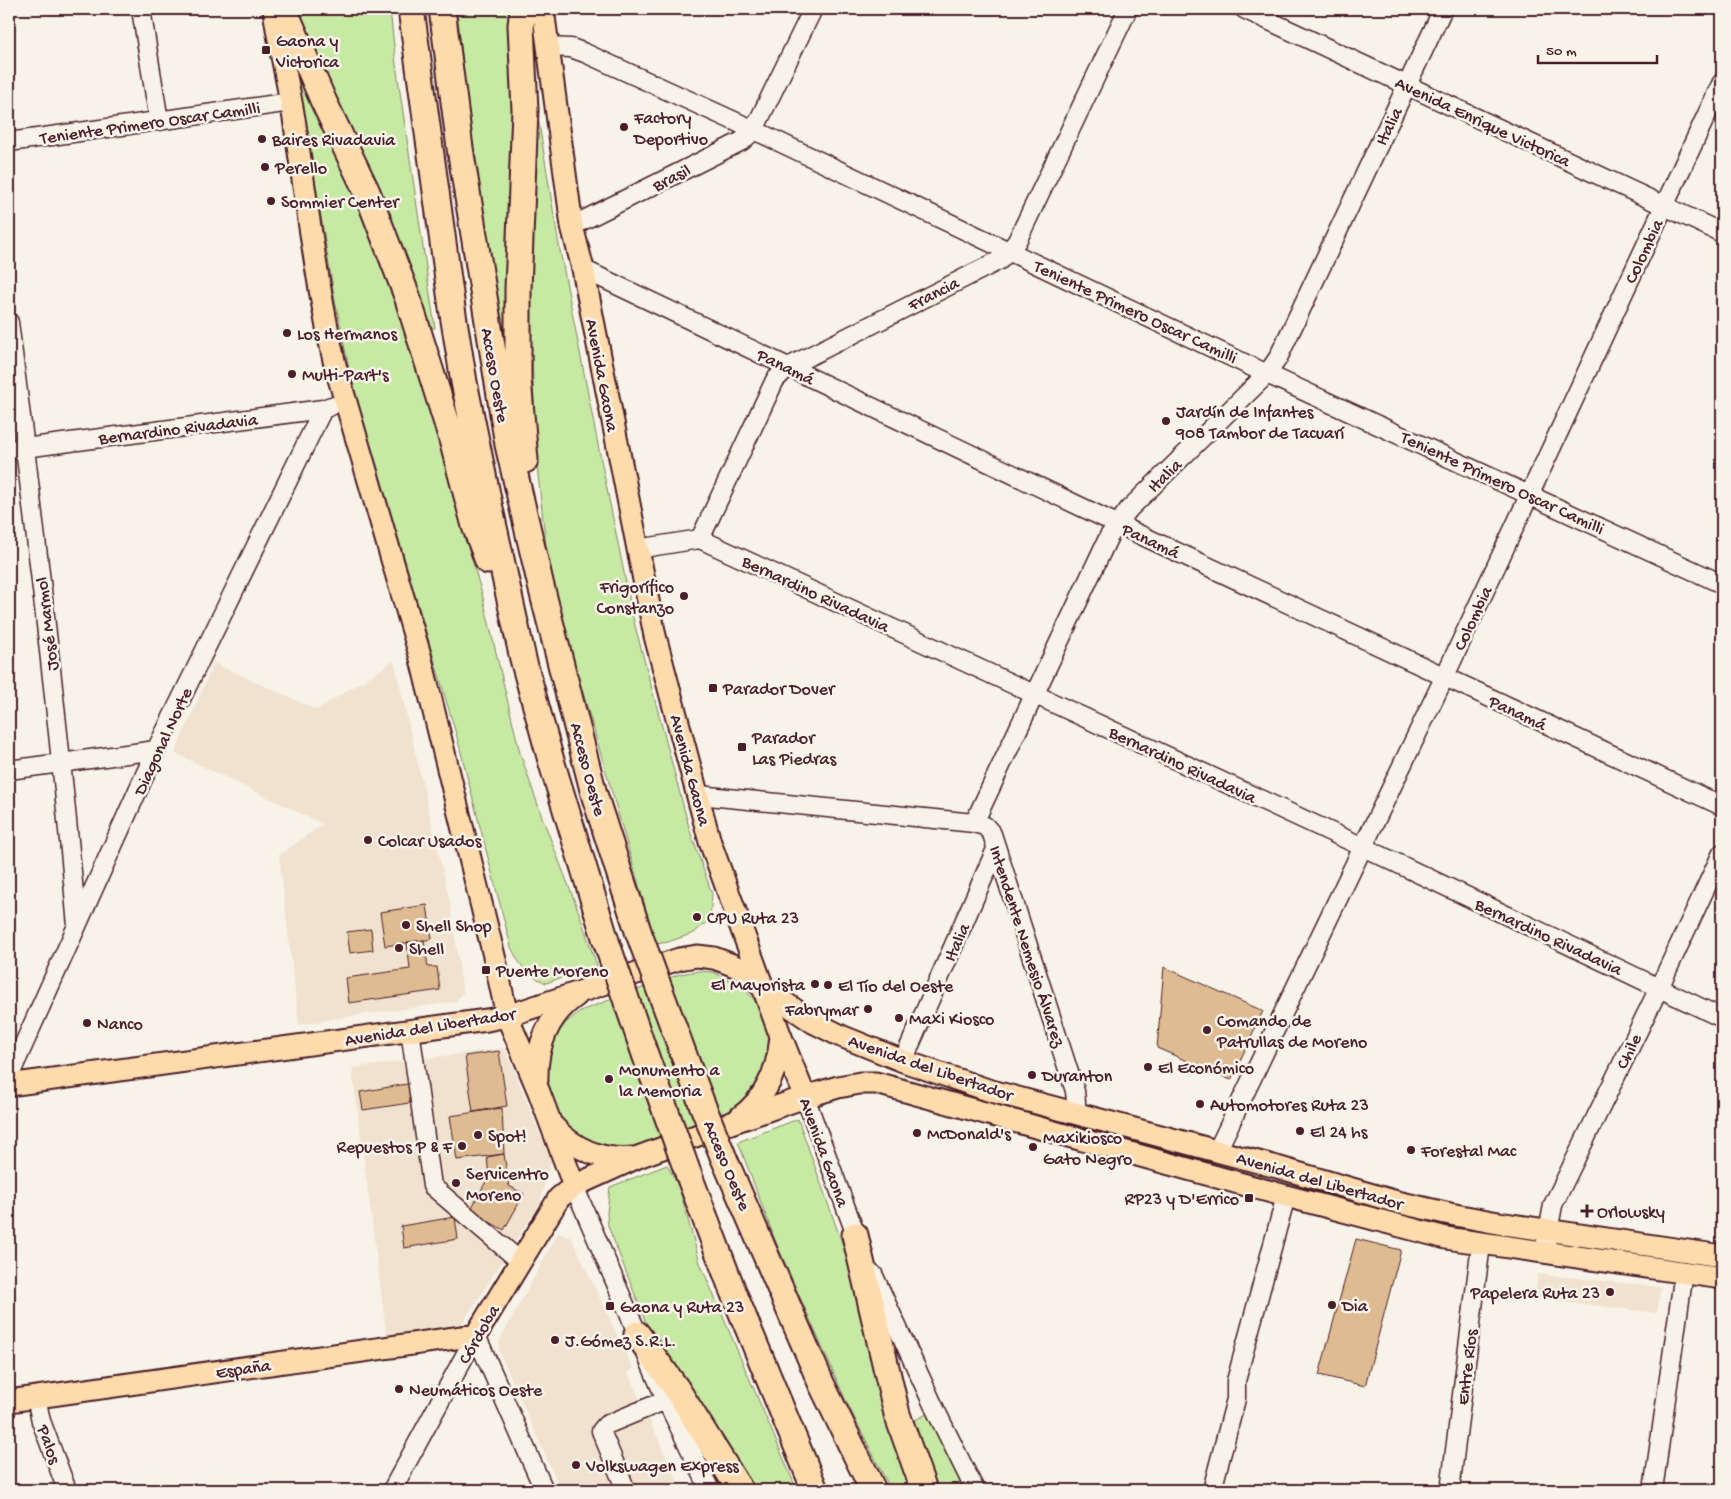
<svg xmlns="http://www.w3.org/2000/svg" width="1731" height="1499" font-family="'Gochi Hand',sans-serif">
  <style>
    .built { fill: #f0e2ce }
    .green { fill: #c6e9a3; stroke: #888467 }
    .building { fill: #dfbb91; stroke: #4a1f2b }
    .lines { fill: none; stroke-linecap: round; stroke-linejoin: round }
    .minor-casing { stroke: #4a1f2b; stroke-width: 21 }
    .major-casing { stroke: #4a1f2b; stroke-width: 25 }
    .highway-casing { stroke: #4a1f2b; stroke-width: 29 }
    .minor { stroke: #f7f3e8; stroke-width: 18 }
    .major { stroke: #fedbac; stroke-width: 21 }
    .highway { stroke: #fedbac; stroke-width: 25 }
    .highway-bridge-casing { stroke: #4a1f2b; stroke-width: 29; stroke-linecap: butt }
    .highway-bridge { stroke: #fedbac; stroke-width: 25 }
    .poi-dot { fill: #4a1f2b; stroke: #f7f3e8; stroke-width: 2 }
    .labels { text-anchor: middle; stroke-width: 5; stroke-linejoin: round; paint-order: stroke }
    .poi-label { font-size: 18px; fill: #4a1f2b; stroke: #f7f3e8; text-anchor: start }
    .street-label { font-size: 18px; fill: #4a1f2b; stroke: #f7f3e8 }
  </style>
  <rect width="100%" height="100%" fill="#f7f3e8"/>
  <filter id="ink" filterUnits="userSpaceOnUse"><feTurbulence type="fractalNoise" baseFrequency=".02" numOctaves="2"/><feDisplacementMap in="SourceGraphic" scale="10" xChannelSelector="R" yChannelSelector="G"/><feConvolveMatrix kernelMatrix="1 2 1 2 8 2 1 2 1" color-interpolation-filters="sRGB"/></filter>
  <g filter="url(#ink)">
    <!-- built -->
    <path class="built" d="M394,661L450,902L463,993L455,1002L351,1016L299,1025L279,855L323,824L175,753L214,663L317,710Z
      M505,1048L551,1161L539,1205L459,1328L387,1338L352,1068Z
      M558,1233L571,1237L633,1368L628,1373L681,1490H561L499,1351L500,1340Z
      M1537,1274L1661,1287L1657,1313L1536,1298Z"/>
    <!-- green -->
    <path class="green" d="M292,9H390L396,65L435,328H429Z
      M457,9H513L515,102L509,360H505L473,159Z
      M299,84L303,85L342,167L406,330L435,419L459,515L482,594L520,753L542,817L578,910L597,966L546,983C526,974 520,966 511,947L457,737L350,374L334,295Z
      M538,117L558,240L598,445L634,622L690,831L712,894L710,919L694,933L668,942L656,944L555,596L546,546L537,466L529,295L533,186Z
      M698,971L713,972L738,984L751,996L763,1011L773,1035L772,1063L738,1112L628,1153L568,1135L546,1098V1050L556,1031L580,1011L680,974Z
      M798,1119L852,1271L915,1490H891L846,1401L777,1245L738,1142Z
      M667,1165L679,1187L700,1263L797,1490H750L666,1364L645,1320L608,1226L607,1213L610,1187Z
      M927,1414L964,1490H932L911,1422Z"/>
    <!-- building -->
    <path class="building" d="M427,905L432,939L385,946L380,912Z
      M371,929L373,950L350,953L347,932Z
      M424,940L428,967H437L440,990L349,1003L346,978L410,969L407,942Z
      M1164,967L1263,1011L1231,1080L1157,1048Z
      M499,1051L507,1106L473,1112L465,1056Z
      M413,1083L416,1102L363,1110L360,1092Z
      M502,1108L504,1154L457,1160L450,1116Z
      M504,1154L509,1186L524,1194L504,1230L470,1211L489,1176L487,1157Z
      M455,1217L458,1239L404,1248L401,1226Z
      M1356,1239L1401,1250L1365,1386L1319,1375Z"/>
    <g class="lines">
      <!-- minor casing -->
      <g class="minor-casing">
        <path id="minor" d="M141,9L159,121
          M1244,9L1722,233
          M547,47L571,48L585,53L754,130L1267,374L1722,584
          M9,142L291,102
          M572,226L742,141L754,130L813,9
          M583,269L1117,524L1722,806
          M9,322C35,523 59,724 77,926
          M9,450L323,409L331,406
          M700,539L775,380L788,367L1000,260L1009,251L1017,241L1128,9
          M637,549L700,539L1363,847L1722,1018
          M9,770L156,750
          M699,795L974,823L985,826L992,834L1075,1091L1077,1114
          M974,823L1109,536L1129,509L1267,374L1278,358L1443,9
          M410,1030L432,1186L521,1262
          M903,1061L996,849
          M9,1077L156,750L323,409
          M805,1097L860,1246
          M1217,1151L1444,678L1722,82
          M574,1186L666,1400L710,1490
          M1546,1243L1553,1205L1659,988L1722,853
          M873,1274L935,1409L975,1490
          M476,1335L544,1490
          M36,1397L41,1421L67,1490
          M392,1490L476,1335
          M626,1490L601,1431L606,1425L666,1400
          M1212,1490L1236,1399V1381L1286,1196
          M1450,1490L1481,1244
          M1653,1490L1684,1272"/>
      </g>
      <!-- major casing -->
      <g class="major-casing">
        <path id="major" d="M274,9C279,48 289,86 295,125C307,205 317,286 335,365L420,655L495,960L507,1016L539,1092L574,1186
          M543,9L572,226L583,269L655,636L710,842L781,1037L805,1097
          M537,1080C536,1047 548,1015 576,996
          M9,1085L487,1020L507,1016L679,959L697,956L714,958L730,964L746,971L763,988L813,1022L841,1036L903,1061L988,1090L1277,1167L1397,1202L1450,1214L1498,1223L1722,1256
          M740,1117C767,1098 778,1069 781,1037
          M553,1126C573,1149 602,1161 633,1158
          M9,1401L476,1335L559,1198L574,1186L638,1157L731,1123L805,1097L838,1087L860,1083H876L1286,1196L1446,1238L1722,1278"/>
      </g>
      <!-- highway casing -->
      <g class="highway-casing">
        <path id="highway" d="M284,9L323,100L367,192L407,296L451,436L475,526L488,561
          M411,9L452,308L464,382L490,509L523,659L550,757L606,941
          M442,9L460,148L508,445L541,586L594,794L639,934
          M523,9L521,25L525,110L518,289V379L525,460
          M723,1156L821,1383L873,1490
          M688,1173L734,1294L815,1490
          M855,1235L897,1414L924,1490
          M637,1334L676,1388L740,1490"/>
      </g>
      <!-- minor -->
      <use href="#minor" class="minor"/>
      <!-- major -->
      <use href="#major" class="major"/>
      <!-- highway -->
      <use href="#highway" class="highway"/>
      <!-- highway-bridge casing -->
      <g class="highway-bridge-casing">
        <path id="highway-bridge" d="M639,934L702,1104L723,1156
          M606,941L646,1057L688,1173"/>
      </g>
      <!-- highway-bridge -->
      <use href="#highway-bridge" class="highway-bridge"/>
    </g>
  </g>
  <!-- markers -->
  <g class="poi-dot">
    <rect x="261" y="45" width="10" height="10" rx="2.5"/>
    <circle cx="624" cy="127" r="5"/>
    <circle cx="262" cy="139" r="5"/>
    <circle cx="265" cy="167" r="5"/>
    <circle cx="271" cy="201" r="5"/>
    <circle cx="287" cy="333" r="5"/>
    <circle cx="292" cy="374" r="5"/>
    <circle cx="1166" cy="421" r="5"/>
    <circle cx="684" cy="596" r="5"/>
    <rect x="708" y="683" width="10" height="10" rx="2.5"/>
    <rect x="737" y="742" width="10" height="10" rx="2.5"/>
    <circle cx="368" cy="840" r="5"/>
    <circle cx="697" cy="917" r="5"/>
    <circle cx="406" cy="925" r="5"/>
    <circle cx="399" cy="948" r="5"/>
    <rect x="481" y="965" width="10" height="10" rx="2.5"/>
    <circle cx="815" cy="984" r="5"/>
    <circle cx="828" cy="985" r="5"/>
    <circle cx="868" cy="1009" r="5"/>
    <circle cx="899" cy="1018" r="5"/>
    <circle cx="87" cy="1023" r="5"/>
    <circle cx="1207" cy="1030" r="5"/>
    <circle cx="1148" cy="1067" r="5"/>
    <circle cx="1032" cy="1075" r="5"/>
    <circle cx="609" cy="1079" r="5"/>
    <circle cx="1200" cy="1104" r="5"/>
    <circle cx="1300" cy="1131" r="5"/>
    <circle cx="917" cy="1133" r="5"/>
    <circle cx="478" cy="1135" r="5"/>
    <circle cx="462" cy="1146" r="5"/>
    <circle cx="1033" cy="1147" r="5"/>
    <circle cx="1411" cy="1150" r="5"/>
    <circle cx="456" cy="1183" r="5"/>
    <rect x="1244" y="1193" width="10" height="10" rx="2.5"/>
    <path d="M1584.5 1203.5h5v5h5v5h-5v5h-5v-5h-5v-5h5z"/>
    <circle cx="1610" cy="1292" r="5"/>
    <circle cx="1332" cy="1305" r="5"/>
    <rect x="605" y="1301" width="10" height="10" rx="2.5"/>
    <circle cx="555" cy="1340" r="5"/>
    <circle cx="399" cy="1389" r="5"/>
    <circle cx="576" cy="1465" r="5"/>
  </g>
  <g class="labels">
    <!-- poi labels -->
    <g class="poi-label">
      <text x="276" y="46">Gaona y<tspan x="276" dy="21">Victorica</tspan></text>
      <text x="634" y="123">Factory<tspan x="634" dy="21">Deportivo</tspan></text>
      <text x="272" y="145">Baires Rivadavia</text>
      <text x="275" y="173">Perello</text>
      <text x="281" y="207">Sommier Center</text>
      <text x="297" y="339">Los Hermanos</text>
      <text x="302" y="380">Multi-Part's</text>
      <text x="1176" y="417">Jardín de Infantes<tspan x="1176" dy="21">908 Tambor de Tacuarí</tspan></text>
      <text x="674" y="592" text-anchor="end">Frigorífico<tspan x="674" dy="21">Constanzo</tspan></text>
      <text x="723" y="694">Parador Dover</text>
      <text x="752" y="743">Parador<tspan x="752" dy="21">Las Piedras</tspan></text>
      <text x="378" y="846">Colcar Usados</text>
      <text x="707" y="923">CPU Ruta 23</text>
      <text x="416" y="931">Shell Shop</text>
      <text x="409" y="954">Shell</text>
      <text x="496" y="976">Puente Moreno</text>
      <text x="805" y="990" text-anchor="end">El Mayorista</text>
      <text x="838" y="991">El Tío del Oeste</text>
      <text x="858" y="1015" text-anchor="end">Fabrymar</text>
      <text x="909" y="1024">Maxi Kiosco</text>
      <text x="1217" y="1026">Comando de<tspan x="1217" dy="21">Patrullas de Moreno</tspan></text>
      <text x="97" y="1029">Nanco</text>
      <text x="1158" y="1073">El Económico</text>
      <text x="619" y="1075">Monumento a<tspan x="619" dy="21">la Memoria</tspan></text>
      <text x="1042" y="1081">Duranton</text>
      <text x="1210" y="1110">Automotores Ruta 23</text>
      <text x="1310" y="1137">El 24 hs</text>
      <text x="927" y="1139">McDonald's</text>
      <text x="488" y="1141">Spot!</text>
      <text x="1043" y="1143">Maxikiosco<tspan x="1043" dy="21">Gato Negro</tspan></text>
      <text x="452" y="1152" text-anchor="end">Repuestos P &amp; F</text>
      <text x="1421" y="1156">Forestal Mac</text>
      <text x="466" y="1179">Servicentro<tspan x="466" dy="21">Moreno</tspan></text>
      <text x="1239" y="1204" text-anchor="end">RP23 y D'Errico</text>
      <text x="1597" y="1217">Orlowsky</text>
      <text x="1600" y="1298" text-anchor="end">Papelera Ruta 23</text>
      <text x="1342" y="1311">Dia</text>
      <text x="620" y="1312">Gaona y Ruta 23</text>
      <text x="565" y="1346">J.Gómez S.R.L.</text>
      <text x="409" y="1395">Neumáticos Oeste</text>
      <text x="586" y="1471">Volkswagen Express</text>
    </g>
    <!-- street labels -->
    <g class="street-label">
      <text transform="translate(1483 121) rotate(25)" y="6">Avenida Enrique Victorica</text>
      <text transform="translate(150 122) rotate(-8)" y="6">Teniente Primero Oscar Camilli</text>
      <text transform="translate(1388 126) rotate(-64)" y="6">Italia</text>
      <text transform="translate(671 177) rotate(-27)" y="6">Brasil</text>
      <text transform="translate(1643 251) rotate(-65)" y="6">Colombia</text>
      <text transform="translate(933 293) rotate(-27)" y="6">Francia</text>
      <text transform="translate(1136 311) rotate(25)" y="6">Teniente Primero Oscar Camilli</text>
      <text transform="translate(786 366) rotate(26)" y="6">Panamá</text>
      <text transform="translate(496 375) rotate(80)" y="6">Acceso Oeste</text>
      <text transform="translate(603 375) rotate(79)" y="6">Avenida Gaona</text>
      <text transform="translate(178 428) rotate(-7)" y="6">Bernardino Rivadavia</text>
      <text transform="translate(1164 475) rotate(-44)" y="6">Italia</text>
      <text transform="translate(1503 482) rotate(25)" y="6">Teniente Primero Oscar Camilli</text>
      <text transform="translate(1151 540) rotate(25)" y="6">Panamá</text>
      <text transform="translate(816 593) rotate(25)" y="6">Bernardino Rivadavia</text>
      <text transform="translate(1472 618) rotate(-65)" y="6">Colombia</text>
      <text transform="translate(46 624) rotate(-97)" y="6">José Marmol</text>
      <text transform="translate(1518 712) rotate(25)" y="6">Panamá</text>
      <text transform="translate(162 741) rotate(-65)" y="6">Diagonal Norte</text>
      <text transform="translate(1183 764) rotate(25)" y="6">Bernardino Rivadavia</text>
      <text transform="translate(589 769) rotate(75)" y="6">Acceso Oeste</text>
      <text transform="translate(691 770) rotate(75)" y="6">Avenida Gaona</text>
      <text transform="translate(1549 936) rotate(25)" y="6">Bernardino Rivadavia</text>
      <text transform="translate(956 942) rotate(-66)" y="6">Italia</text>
      <text transform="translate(1028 946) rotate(72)" y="6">Intendente Nemesio Álvarez</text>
      <text transform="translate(430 1026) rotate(-9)" y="6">Avenida del Libertador</text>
      <text transform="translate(1628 1051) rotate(-64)" y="6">Chile</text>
      <text transform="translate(931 1067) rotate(19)" y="6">Avenida del Libertador</text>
      <text transform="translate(825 1152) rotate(70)" y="6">Avenida Gaona</text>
      <text transform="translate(728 1165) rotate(67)" y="6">Acceso Oeste</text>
      <text transform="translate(1320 1180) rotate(16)" y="6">Avenida del Libertador</text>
      <text transform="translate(478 1334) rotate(-60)" y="6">Córdoba</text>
      <text transform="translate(1466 1367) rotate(-83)" y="6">Entre Ríos</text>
      <text transform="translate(243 1368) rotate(-8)" y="6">España</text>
      <text transform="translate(50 1444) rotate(71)" y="6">Palos</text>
    </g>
  </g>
  <!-- margin -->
  <rect width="1731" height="1499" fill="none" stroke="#f7f3e8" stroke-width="30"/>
  <rect x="15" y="15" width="1701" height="1469" fill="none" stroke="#4a1f2b" stroke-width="2" filter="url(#ink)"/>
  <!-- scale -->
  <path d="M1538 55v8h119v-8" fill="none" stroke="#4a1f2b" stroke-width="2.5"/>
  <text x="1546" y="55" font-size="15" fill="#4a1f2b" stroke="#f7f3e8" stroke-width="4" paint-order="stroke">50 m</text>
</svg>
